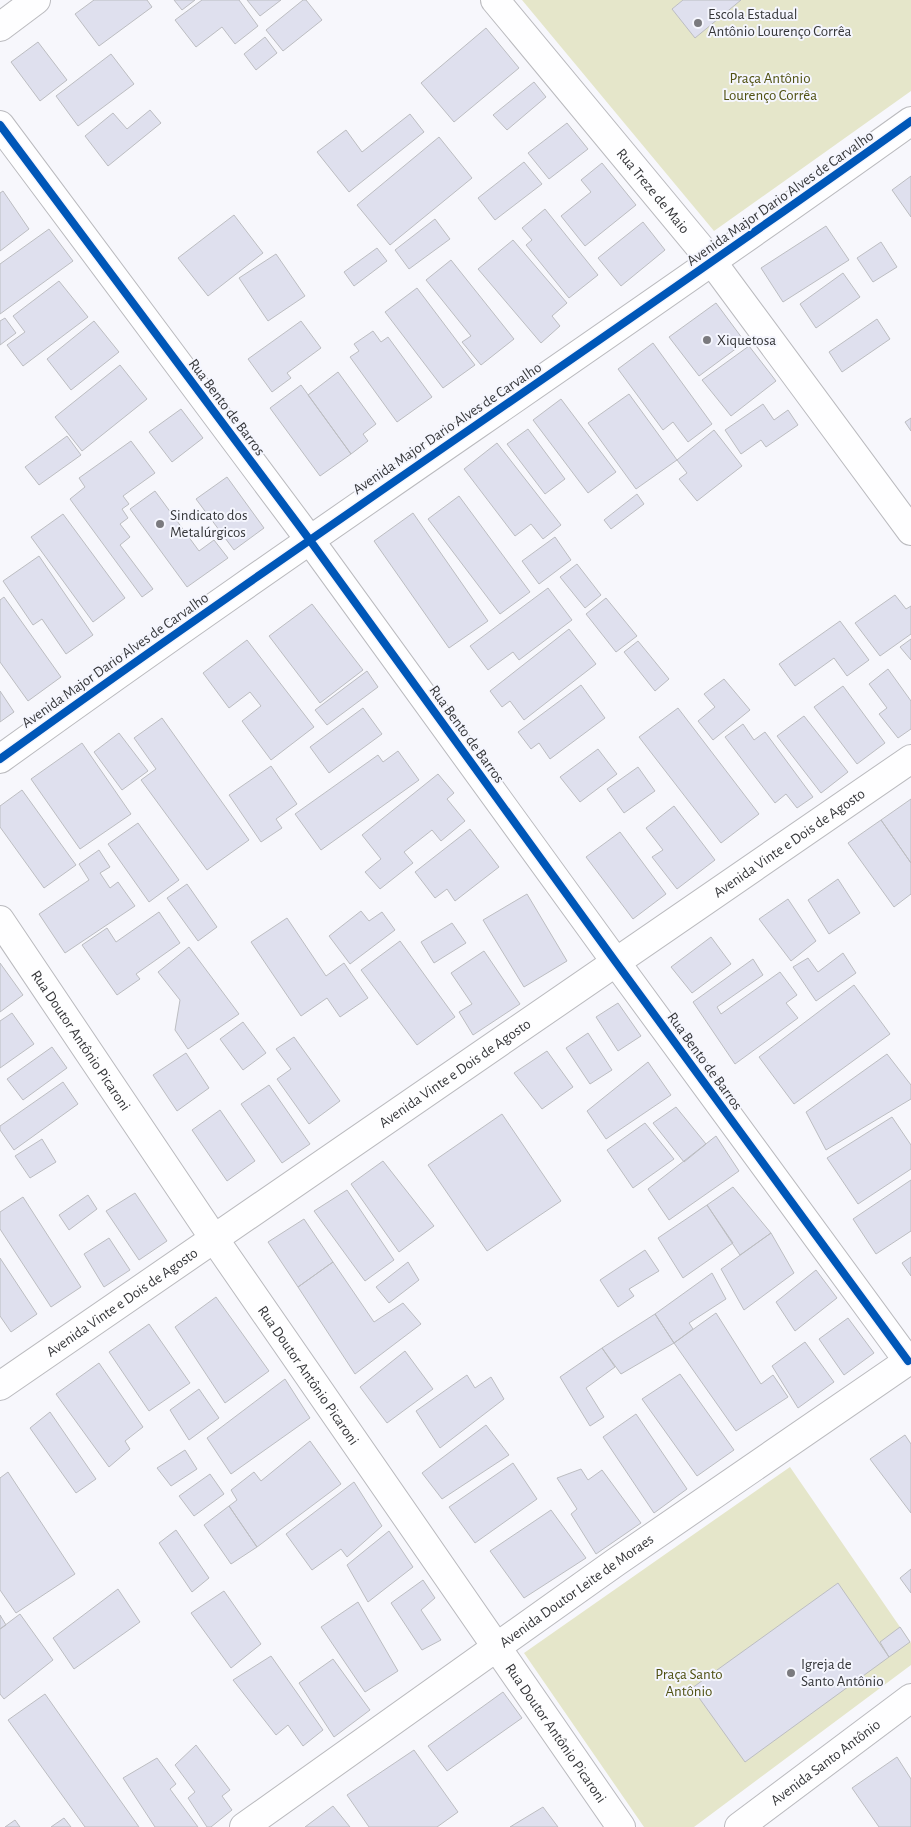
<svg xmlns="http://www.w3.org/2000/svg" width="911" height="1827" font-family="'Alegreya Sans',sans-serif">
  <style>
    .green { fill: #e5e6ca }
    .building { fill: #dfe0ee; stroke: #bcbdc1 }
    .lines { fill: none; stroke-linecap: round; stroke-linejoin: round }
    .street-casing { stroke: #bababe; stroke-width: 30 }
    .secondary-casing { stroke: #bababe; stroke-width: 30 }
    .street { stroke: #fefeff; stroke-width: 28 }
    .secondary { stroke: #fefeff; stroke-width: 28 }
    .cycleway-casing { stroke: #f5f6fe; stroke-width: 11 }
    .cycleway { stroke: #0057b8; stroke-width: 8 }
    .poi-dot { fill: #7a7a7e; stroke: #f5f6fe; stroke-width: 2 }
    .labels { text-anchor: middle; stroke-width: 4; stroke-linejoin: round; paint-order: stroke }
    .poi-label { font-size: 15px; fill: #36373a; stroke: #f5f6fe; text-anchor: start }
    .park-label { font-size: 15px; fill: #505112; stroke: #f5f6fe }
    .street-label { font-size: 15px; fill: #36373a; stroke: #f5f6fe }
  </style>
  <rect width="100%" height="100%" fill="#f7f7fc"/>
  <!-- green -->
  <path class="green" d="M522,0H683L672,9L695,37L741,0H911V91L714,231Z
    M790,1467L911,1643V1665L694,1827H644L524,1653Z"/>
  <!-- building -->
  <path class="building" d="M94,0H147L152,7L99,46L75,14Z
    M174,0H195L182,10Z
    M202,0H239L258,26L235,44L222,27L196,47L175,20Z
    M247,0H281L260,16Z
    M303,0H306L322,20L283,51L266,30Z
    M683,0H741L695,38L672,9Z
    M486,28L519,68L454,122L421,83Z
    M265,37L277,53L256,70L244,54Z
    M38,42L67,80L40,101L11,62Z
    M111,54L134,84L78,126L56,96Z
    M534,82L546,97L507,130L493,115Z
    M150,110L161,123L108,166L85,136L113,113L127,129Z
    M410,114L424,132L349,192L317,152L346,130L362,152Z
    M567,123L588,149L549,179L528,153Z
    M439,137L472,178L390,245L357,205Z
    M524,162L542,184L495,220L478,198Z
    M602,163L636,205L585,246L561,216L591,192L581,180Z
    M911,176V217L892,190Z
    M3,191L29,229L0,251V193Z
    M545,209L598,275L569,298L526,245L532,240L522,228Z
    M234,215L263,253L208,296L178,258Z
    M435,219L450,239L409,269L395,250Z
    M643,222L665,250L621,286L598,258Z
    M826,226L849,260L783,302L761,268Z
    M49,229L73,261L0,314V264Z
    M513,240L567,303L552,316L560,326L541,343L478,269Z
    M881,242L897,267L873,282L857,258Z
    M377,248L387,261L354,286L344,272Z
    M276,254L305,296L268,321L239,278Z
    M451,260L514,339L481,365L462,342L471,336L426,280Z
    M843,273L860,297L816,328L800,304Z
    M59,281L88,317L23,366L7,345L25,332L13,316Z
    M417,288L475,365L443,388L385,312Z
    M716,303L745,342L699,376L669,337Z
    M5,318L16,333L0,345V321Z
    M877,319L890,339L842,372L829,352Z
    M94,321L119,352L71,390L47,359Z
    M301,321L321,348L287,373L291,378L272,392L248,359Z
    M373,331L381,342L388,337L432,397L397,422L350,357L359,351L354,344Z
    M653,343L712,424L688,442L673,422L663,430L618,369Z
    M749,346L776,381L731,416L702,380Z
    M120,365L147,399L82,451L55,417Z
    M338,372L376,424L363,434L368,441L351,454L308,395Z
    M301,385L351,454L320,476L270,408Z
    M629,394L677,460L636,489L588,423Z
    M561,399L616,472L588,493L533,420Z
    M763,404L774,420L788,410L798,425L766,447L761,440L741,454L725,430Z
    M181,409L203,438L172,462L149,432Z
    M911,418V431L905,422Z
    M528,429L565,479L545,494L507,444Z
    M714,430L742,466L697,501L679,479L687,473L677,460Z
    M67,436L81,455L39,485L25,467Z
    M131,441L155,473L123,496L129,504L122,509L128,518L120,524L130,537L120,545L153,589L142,597L70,499L85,487L79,478Z
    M497,443L561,525L543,539L531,524L515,536L464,469Z
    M227,477L264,528L234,550L196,499Z
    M155,491L199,551L214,540L228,558L187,587L130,509Z
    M637,494L644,504L611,529L604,520Z
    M459,496L530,592L500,614L428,519Z
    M413,513L488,621L449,648L374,541Z
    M63,514L125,598L93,622L31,537Z
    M555,537L571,560L539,584L522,561Z
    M39,556L93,635L66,654L42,619L33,625L3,581Z
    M577,564L601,595L585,608L560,577Z
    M548,588L572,620L519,660L513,652L488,670L470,646Z
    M895,595L906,609L911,606V634L880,656L855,623Z
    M4,597L61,677L28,701L0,662V600Z
    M606,598L637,636L616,652L586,614Z
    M312,604L363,670L320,703L269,636Z
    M840,621L869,660L847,676L834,658L795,686L779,664Z
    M569,629L596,664L524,720L510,701L502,707L490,691Z
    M911,639V660L900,647Z
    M247,640L314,727L271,760L242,721L261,706L250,692L229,708L203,673Z
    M638,641L669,679L655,691L624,652Z
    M888,669L911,701V729L898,738L879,714L887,708L869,684Z
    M367,671L378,687L327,725L315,710Z
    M724,679L750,710L713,740L698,721L715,707L704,694Z
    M581,685L605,718L550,759L539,743L531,749L518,732Z
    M843,686L885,743L857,764L814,707Z
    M0,691L14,712L0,722Z
    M363,708L382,734L329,773L310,747Z
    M678,708L759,814L721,843L639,737Z
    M804,716L848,772L821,793L777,736Z
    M162,718L249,840L207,870L141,780L156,769L134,738Z
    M743,724L754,740L765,732L813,797L797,808L786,794L775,803L725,737Z
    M119,733L148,771L122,790L94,752Z
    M82,743L131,814L80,849L31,779Z
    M598,749L617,774L580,802L560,777Z
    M398,751L419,780L321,850L295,814L378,755L383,762Z
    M271,766L297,804L276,819L282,828L261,842L229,795Z
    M638,767L655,791L624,813L607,789Z
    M438,774L454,793L447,799L465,821L441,841L432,830L404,852L413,863L380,889L365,872L381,859L362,835Z
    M22,790L76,865L44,888L0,827V806Z
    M911,799V863L881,820Z
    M674,806L715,860L677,889L652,857L663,850L646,828Z
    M881,820L911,863V894L894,907L848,843Z
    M138,823L179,880L149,902L108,844Z
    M470,829L499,867L455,901L447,889L435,898L415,872Z
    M620,832L666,894L633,919L586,857Z
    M99,850L110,867L100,873L110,888L118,882L135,906L65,953L39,914L89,880L79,864Z
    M838,879L860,913L829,934L808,900Z
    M187,884L217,927L198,941L167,898Z
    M527,894L567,961L524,987L483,920Z
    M788,899L816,941L791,961L759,919Z
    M361,911L369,921L382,912L395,930L350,964L329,936Z
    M159,912L180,943L136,974L140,979L117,995L82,945L107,928L116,942Z
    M287,918L326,976L344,963L368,998L340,1017L327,998L301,1016L251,942Z
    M452,923L466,943L434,963L421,942Z
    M711,937L731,964L692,993L671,967Z
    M400,941L455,1017L417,1045L361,970Z
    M189,947L239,1014L188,1049L175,1030L180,1000L158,972Z
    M484,951L520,1004L473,1035L459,1012L472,1004L451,973Z
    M843,953L856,973L816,1001L793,967L808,958L818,972Z
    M753,959L763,975L717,1007L721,1014L780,972L797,995L786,1003L798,1018L735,1064L693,1002Z
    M0,963L23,995L0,1012Z
    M854,985L890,1034L794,1104L759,1057Z
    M618,1003L641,1036L618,1051L596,1017Z
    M12,1013L34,1044L0,1068V1021Z
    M243,1022L266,1053L243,1070L220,1039Z
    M588,1033L612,1070L590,1084L566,1048Z
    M294,1037L340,1101L309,1124L277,1079L291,1069L276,1049Z
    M52,1047L67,1068L23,1100L7,1079Z
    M547,1051L573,1087L542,1109L514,1073Z
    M186,1053L209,1088L177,1111L153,1075Z
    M887,1054L911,1085V1099L826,1150L806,1112Z
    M648,1062L671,1095L606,1139L587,1111Z
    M63,1082L78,1104L14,1150L0,1130V1126Z
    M269,1085L310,1144L282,1163L241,1104Z
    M676,1107L706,1144L684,1162L653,1123Z
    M220,1110L255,1161L227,1181L192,1130Z
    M502,1114L561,1201L487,1251L428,1165Z
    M892,1117L911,1145V1169L858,1204L827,1158Z
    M645,1123L674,1159L633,1188L607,1150Z
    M716,1136L739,1171L669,1220L648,1189Z
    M42,1139L56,1162L30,1178L15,1156Z
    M383,1161L434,1226L399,1252L351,1184Z
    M911,1180V1231L876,1254L853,1219Z
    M733,1187L771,1233L740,1255L707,1205Z
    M347,1190L394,1260L365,1281L314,1211Z
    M135,1193L167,1241L139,1260L106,1211Z
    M88,1195L97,1209L69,1230L59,1215Z
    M23,1197L81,1287L51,1307L0,1229V1212Z
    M707,1205L733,1243L683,1278L658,1238Z
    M304,1219L333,1262L298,1287L268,1242Z
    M771,1233L794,1273L744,1310L721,1269Z
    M109,1238L130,1270L104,1287L84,1254Z
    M645,1250L659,1271L629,1289L634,1296L618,1307L600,1280Z
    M911,1257V1276L902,1263Z
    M0,1258L37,1314L11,1332L0,1316Z
    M333,1262L374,1322L403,1303L421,1324L355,1374L298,1287Z
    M408,1262L419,1280L389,1303L376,1287Z
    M816,1270L837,1298L795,1331L776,1302Z
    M712,1273L726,1299L689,1323L693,1329L674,1343L655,1314Z
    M216,1297L269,1371L225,1403L175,1327Z
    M716,1313L761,1384L773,1375L788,1397L736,1431L674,1343Z
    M655,1314L674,1343L621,1374L602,1348Z
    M848,1318L874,1353L844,1375L819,1339Z
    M149,1324L190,1383L149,1411L109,1352Z
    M805,1342L834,1382L798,1408L772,1366Z
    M602,1348L615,1367L586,1388L604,1417L590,1426L560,1377Z
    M405,1351L433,1389L387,1423L360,1387Z
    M99,1363L143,1427L125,1441L130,1449L109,1467L56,1394Z
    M680,1374L734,1450L697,1476L642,1399Z
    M467,1375L475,1388L491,1377L504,1399L440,1448L416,1411Z
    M285,1379L310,1418L231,1474L207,1438Z
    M199,1389L219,1418L189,1440L170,1410Z
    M50,1412L96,1479L76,1493L30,1428Z
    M636,1414L687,1489L654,1513L603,1437Z
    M486,1425L509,1455L442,1499L422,1473Z
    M905,1435L911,1444V1513L870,1459Z
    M310,1441L341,1484L257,1547L229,1506L237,1500L231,1490L254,1472L261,1481Z
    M185,1450L197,1469L171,1486L157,1468Z
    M513,1463L537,1499L475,1543L449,1507Z
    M581,1469L588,1480L602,1470L641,1523L596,1554L571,1514L577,1509L557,1478Z
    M8,1472L75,1574L16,1613L0,1590V1478Z
    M210,1474L224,1494L194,1516L179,1496Z
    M354,1482L382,1526L347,1557L341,1549L312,1570L286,1534Z
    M229,1506L257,1547L231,1564L204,1525Z
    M551,1510L586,1558L524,1598L490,1551Z
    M176,1530L209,1578L192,1592L159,1543Z
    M389,1531L413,1567L368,1602L347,1565Z
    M911,1569V1593L900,1578Z
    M423,1580L435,1598L421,1610L441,1640L422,1650L391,1603Z
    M838,1583L889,1657L745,1762L692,1688Z
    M118,1589L140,1622L74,1669L53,1638Z
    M224,1591L261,1644L231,1668L191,1613Z
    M358,1602L398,1671L365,1692L321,1627Z
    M20,1614L53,1660L4,1699L0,1694V1629Z
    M0,1615L6,1625L0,1629Z
    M900,1627L910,1642L889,1657L880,1642Z
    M271,1656L323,1730L303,1746L288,1725L276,1735L233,1680Z
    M333,1659L370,1710L334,1737L299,1683Z
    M503,1692L522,1718L447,1771L428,1746Z
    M45,1694L139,1827H85L8,1720Z
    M196,1745L230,1790L222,1796L232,1810L211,1827H207L188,1798L195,1792L175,1765Z
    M414,1750L458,1812L437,1827H369L347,1795Z
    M897,1757L911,1779V1827H879L852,1788Z
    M157,1758L176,1784L170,1789L198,1827H155L123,1778Z
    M333,1806L350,1827H305Z
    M543,1807L558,1827H510Z
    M64,1818L71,1827H51Z
    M15,1820L20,1827H5Z"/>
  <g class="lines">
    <!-- street casing -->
    <g class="street-casing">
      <g id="street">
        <path id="s1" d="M495,0L713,263L911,531"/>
        <path d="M0,27L36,0"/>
        <path d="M0,125L309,539L615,961L908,1361"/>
        <path d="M0,759C300,542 610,337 911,121"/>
        <path id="s2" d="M0,920L215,1240L621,1827"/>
        <path id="s3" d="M0,1386L911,759"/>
      </g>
    </g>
    <!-- secondary casing -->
    <g class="secondary-casing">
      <g id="secondary">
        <path id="s4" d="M244,1827L616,1562L911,1359"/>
        <path id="s5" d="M739,1827L911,1698"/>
      </g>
    </g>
    <!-- street -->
    <use href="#street" class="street"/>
    <!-- secondary -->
    <use href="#secondary" class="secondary"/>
    <!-- cycleway casing -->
    <g class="cycleway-casing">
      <path id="cycleway" d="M0,125L309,539L615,961L908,1361
        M0,759C300,542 610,337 911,121"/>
    </g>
    <!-- cycleway -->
    <use href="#cycleway" class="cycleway"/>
  </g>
  <!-- markers -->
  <g class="poi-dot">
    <circle cx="698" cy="23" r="5"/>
    <circle cx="707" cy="340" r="5"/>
    <circle cx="160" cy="524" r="5"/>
    <circle cx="791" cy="1673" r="5"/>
  </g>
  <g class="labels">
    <!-- poi labels -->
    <g class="poi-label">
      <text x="708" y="19">Escola Estadual<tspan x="708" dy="17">Antônio Lourenço Corrêa</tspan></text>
      <text x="717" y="345">Xiquetosa</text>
      <text x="170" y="520">Sindicato dos<tspan x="170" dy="17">Metalúrgicos</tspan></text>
      <text x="801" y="1669">Igreja de<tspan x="801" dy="17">Santo Antônio</tspan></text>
    </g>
    <!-- park labels -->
    <g class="park-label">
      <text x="770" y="83">Praça Antônio<tspan x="770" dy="17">Lourenço Corrêa</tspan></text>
      <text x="689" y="1679">Praça Santo<tspan x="689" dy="17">Antônio</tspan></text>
    </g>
    <!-- street labels -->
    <g class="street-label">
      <text dy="5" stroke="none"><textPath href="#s1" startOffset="248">Rua Treze de Maio</textPath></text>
      <text transform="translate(780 198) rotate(-35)" y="5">Avenida Major Dario Alves de Carvalho</text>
      <text transform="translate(227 407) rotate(53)" y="5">Rua Bento de Barros</text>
      <text transform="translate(447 428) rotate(-34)" y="5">Avenida Major Dario Alves de Carvalho</text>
      <text transform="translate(115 660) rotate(-35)" y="5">Avenida Major Dario Alves de Carvalho</text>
      <text transform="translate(467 734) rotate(54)" y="5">Rua Bento de Barros</text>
      <text dy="5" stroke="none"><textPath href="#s3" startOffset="958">Avenida Vinte e Dois de Agosto</textPath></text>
      <text dy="5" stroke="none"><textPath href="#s2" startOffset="145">Rua Doutor Antônio Picaroni</textPath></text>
      <text transform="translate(705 1061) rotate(54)" y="5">Rua Bento de Barros</text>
      <text dy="5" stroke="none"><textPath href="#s3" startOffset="552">Avenida Vinte e Dois de Agosto</textPath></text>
      <text dy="5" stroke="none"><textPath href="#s3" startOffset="148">Avenida Vinte e Dois de Agosto</textPath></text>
      <text dy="5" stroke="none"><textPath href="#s2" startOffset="550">Rua Doutor Antônio Picaroni</textPath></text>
      <text dy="5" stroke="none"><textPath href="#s4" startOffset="408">Avenida Doutor Leite de Moraes</textPath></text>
      <text dy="5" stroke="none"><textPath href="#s2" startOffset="985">Rua Doutor Antônio Picaroni</textPath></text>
      <text dy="5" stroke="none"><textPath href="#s5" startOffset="108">Avenida Santo Antônio</textPath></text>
    </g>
  </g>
</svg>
